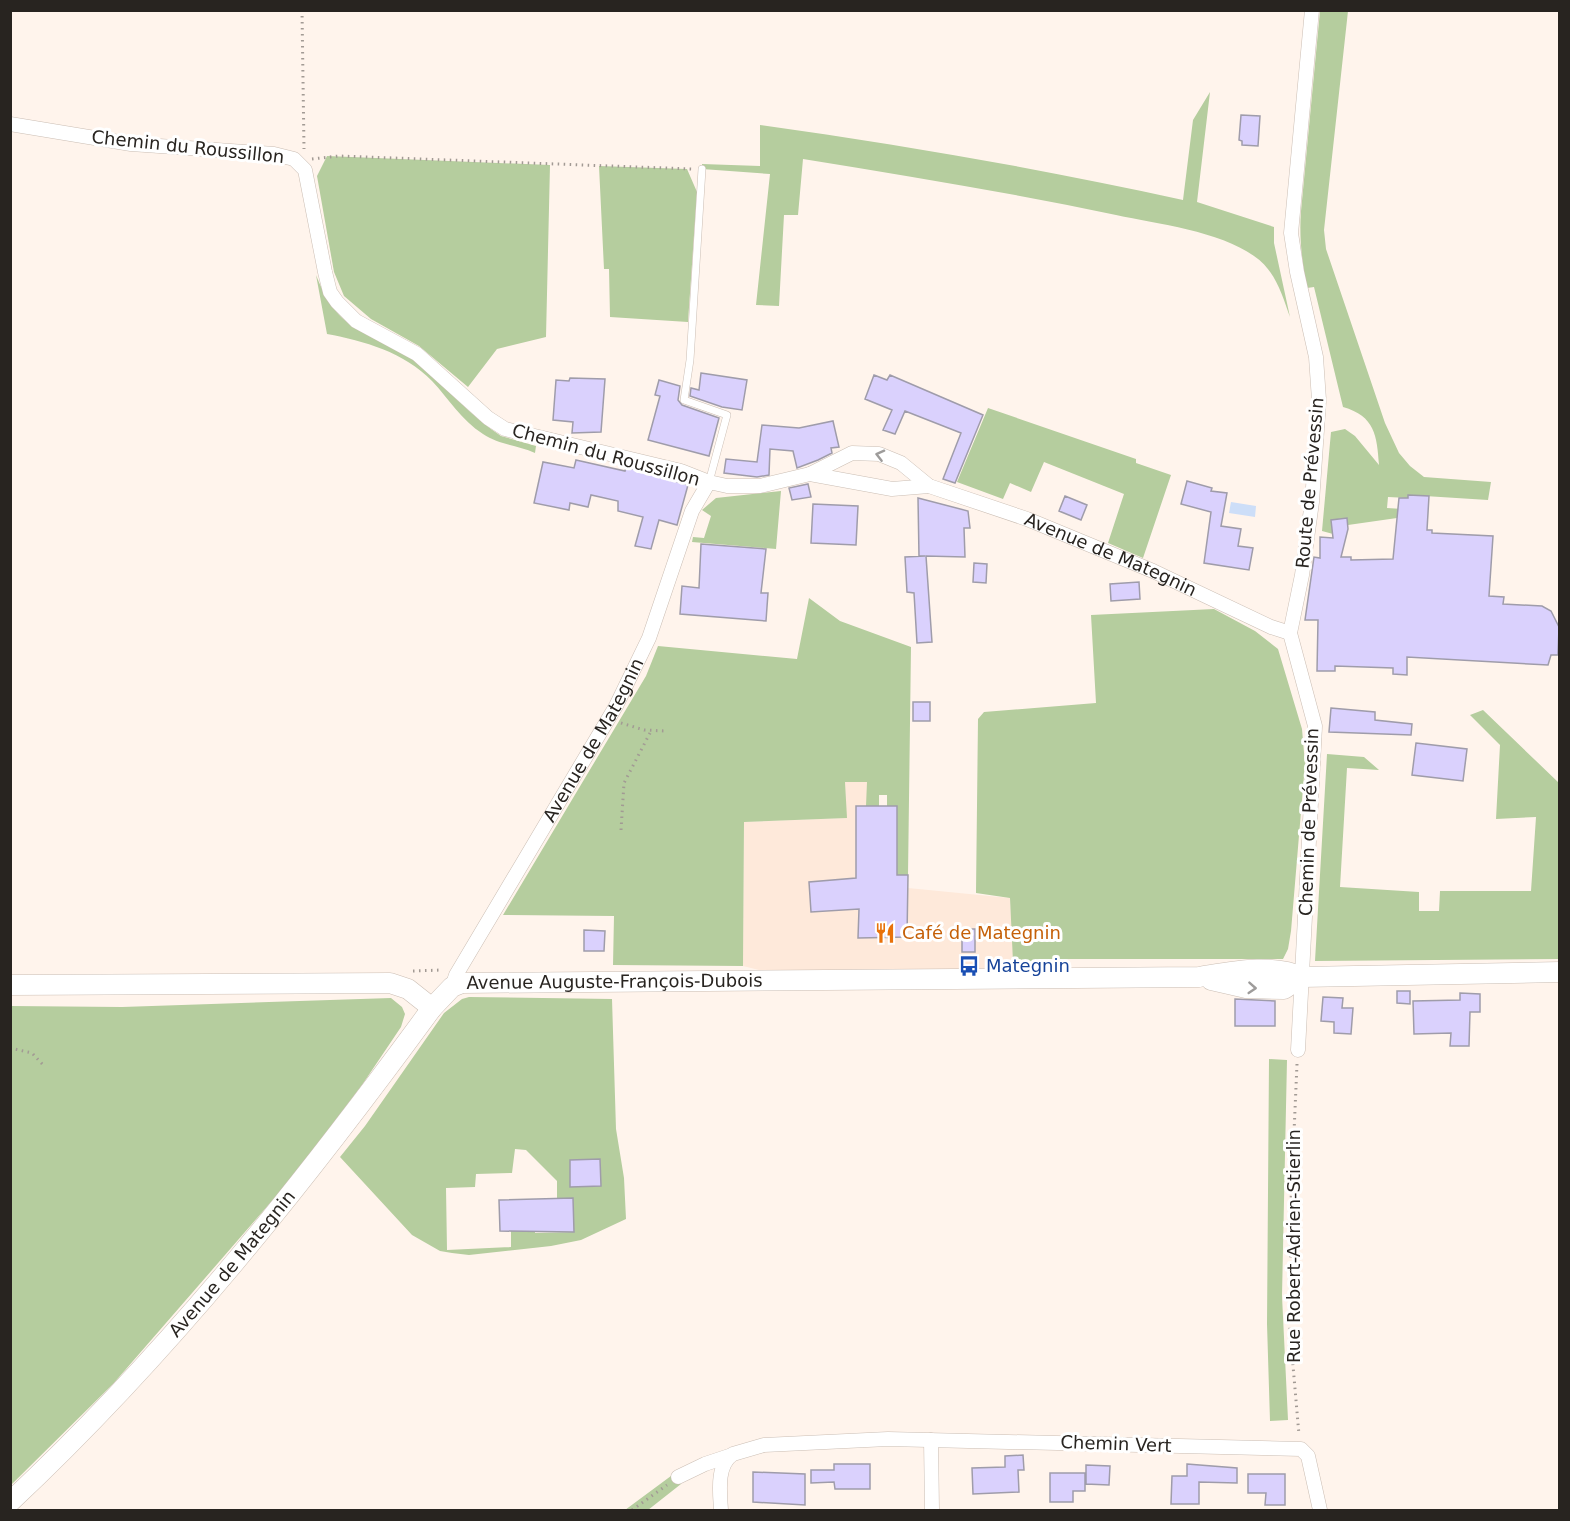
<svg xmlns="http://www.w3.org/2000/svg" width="1570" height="1521" font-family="'DejaVu Sans',sans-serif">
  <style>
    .built { fill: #fee9da }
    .green { fill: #b5cd9e; fill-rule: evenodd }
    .water { fill: #cddef8 }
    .building { fill: #dad1fd; stroke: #9f9caa; stroke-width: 1.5 }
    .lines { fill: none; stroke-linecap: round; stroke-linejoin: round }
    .service-casing { stroke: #cbbeb4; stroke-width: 8 }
    .minor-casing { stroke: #cbbeb4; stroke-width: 15 }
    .secondary-casing { stroke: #cbbeb4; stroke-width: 21 }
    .path { stroke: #a29a94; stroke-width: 3; stroke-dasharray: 1.5 4.5; stroke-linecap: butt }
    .service { stroke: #fff; stroke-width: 7 }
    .minor { stroke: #fff; stroke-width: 14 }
    .secondary { stroke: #fff; stroke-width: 20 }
    .oneway { stroke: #9e9c9b }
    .labels { text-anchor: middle; stroke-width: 6; stroke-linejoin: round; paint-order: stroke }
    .street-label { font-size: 18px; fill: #282420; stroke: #fff }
    .food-label { font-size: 18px; fill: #c56008; stroke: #fff; text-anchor: start }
    .transit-label { font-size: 18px; fill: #164399; stroke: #fff; text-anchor: start }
  </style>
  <rect width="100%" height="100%" fill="#fff4ec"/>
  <!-- built -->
  <path class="built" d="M867,781L897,875H908V888L1010,898L1014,970L763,971L743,966L744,822L846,818L845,782Z"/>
  <!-- green -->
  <path class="green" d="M1320,11H1348L1324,230L1326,249L1385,423L1399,453L1410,466L1424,477L1491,482L1488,500L1409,495L1408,498L1388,497L1387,508L1403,509L1397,518L1348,525L1346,518L1331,520L1333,534L1322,531L1331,432L1345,429L1355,436L1379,465C1377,436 1375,416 1343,407L1314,287L1307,288C1302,262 1299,238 1301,211Z
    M1210,92L1197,202L1274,227V243L1290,317C1282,294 1275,270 1254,256C1219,231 1158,224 1116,215C1012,193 908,176 803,159L798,215H784L779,306L756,305L770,174L702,169V164L760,166V125C902,145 1043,169 1183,200L1193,120Z
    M327,156L550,165L546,337L497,349L468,387L419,346L371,319L344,296L334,272L317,176Z
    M599,166L687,169L697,192L688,322L610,317L609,269H604Z
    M316,275C342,341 370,325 416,362C442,383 464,409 491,429L501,436L536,446L535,453C518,445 499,445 483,434C461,420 449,399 432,381C404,352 364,341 327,334Z
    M988,408L1136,459V463L1171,475L1143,558L1108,543L1124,494L1044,462L1031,492L1010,483L1003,499L957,482Z
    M781,491L776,549L692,542L693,537L704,538L711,516L702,510L716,498Z
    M809,598L840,621L911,647L908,875H897V806H887V795H879V806H866L867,782H845L847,818L744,822L743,966L613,965L614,916L503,915L646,676L658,646L797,659Z
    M1214,609L1255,631L1278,649L1302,729L1305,764L1291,931L1288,949L1283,959H1039V962H1013L1010,898L976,893L978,719L984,712L1096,703L1091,615Z
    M1483,710L1559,783V959L1315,961L1327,754L1364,757L1379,770L1347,768L1340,887L1419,892V911H1439L1440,891H1531L1536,817L1496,819L1500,745L1470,715Z
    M469,997L612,999L616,1129L624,1178L626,1219L581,1240L551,1246L469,1255L452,1253L440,1251L412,1235L340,1157L365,1126L444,1013L462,999ZM515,1149L526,1150L557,1181V1199L574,1232L535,1233V1229L511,1230V1247L447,1250L446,1188L475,1187L476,1174L512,1173Z
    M391,998L402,1007L405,1014L401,1027L362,1085L291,1179L113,1384L11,1485L10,1006L122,1007Z
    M1269,1059L1287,1060L1282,1296L1288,1420L1270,1421L1267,1324Z
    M675,1473L681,1484L648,1510H625Z"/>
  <!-- water -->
  <path class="water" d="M1231,502L1256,506L1255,517L1229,513Z"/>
  <!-- building -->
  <path class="building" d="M1241,115L1260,116L1258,146L1242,145V141L1239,140Z
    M701,373L747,380L742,410L722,407L690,396L691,388L699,390Z
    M874,375L887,380L890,375L983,415L955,483L943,479L961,433L905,411L895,434L883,430L892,410L865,399Z
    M570,378L605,379L601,432L572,433L573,422L553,420L556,380L569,381Z
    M659,380L680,386L678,400L682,405L719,418L709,456L648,440L660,396L655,395Z
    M833,421L839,447L831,448L832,453L818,460L797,468L793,451L770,449L769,475L757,477L724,473L726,459L757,462L762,425L799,428Z
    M576,460L625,471L626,467L688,485L677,525L659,520L651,549L635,546L643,517L618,511V501L591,495L588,507L570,503L569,510L534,503L543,462L574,468Z
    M1187,481L1212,488L1211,491L1227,493L1221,526L1241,529L1238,546L1253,548L1249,570L1204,563L1211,512L1181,504Z
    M808,484L811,497L792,500L789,488Z
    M1408,495L1429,496L1427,530H1432V533L1493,536L1489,596L1504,597L1503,604L1542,606L1551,611L1559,627L1558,655H1551L1548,665L1407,657V675L1393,674V668L1335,666V671H1317L1318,620H1305L1314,557L1320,558V537L1333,538L1331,520L1347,518L1348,529L1341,557H1351V560L1393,559L1399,498H1408Z
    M1065,496L1087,505L1081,520L1059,511Z
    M918,498L968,511L970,528H964L965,557L926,556L932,642L917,643L914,593L907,592L905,557L925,556H919Z
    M813,504L858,506L856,545L811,543Z
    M701,544L766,549L761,593H768L766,621L680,614L682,586L699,588Z
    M974,563L987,564L986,583L973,582Z
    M1139,582L1140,599L1111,601L1110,584Z
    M913,702H930V721H913Z
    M1331,708L1375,712V720L1412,724L1411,735L1329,732Z
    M1416,743L1467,749L1463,781L1412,775Z
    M856,806H897V875H908L907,937L858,938L859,909L811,912L809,882L856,878Z
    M962,929H975V952H962Z
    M584,930L605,931L604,951H584Z
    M1397,991H1410V1004L1397,1003Z
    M1460,993L1480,994V1012H1470L1469,1046H1450L1451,1033L1414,1034L1413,1001L1460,1000Z
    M1323,997L1343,998L1342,1008H1353L1351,1034L1334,1033V1022L1321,1021Z
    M1235,999L1275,1001V1026H1235Z
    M600,1159L601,1186L570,1187V1160Z
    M573,1198L574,1232L500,1231L499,1200Z
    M1023,1455L1024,1470H1018L1019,1492L973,1494L972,1468L1005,1467V1456Z
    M834,1464H870V1489H835L834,1482L811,1483V1470H834Z
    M1187,1464L1237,1468V1483L1199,1482V1504H1171L1172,1476H1187Z
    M1086,1465L1110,1466L1109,1485L1086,1484Z
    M753,1472L805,1474V1505L753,1502Z
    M1050,1473H1085V1491H1073V1502H1050Z
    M1248,1474H1285V1505H1265L1266,1493H1248Z"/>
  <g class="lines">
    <!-- service casing -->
    <g class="service-casing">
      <path id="service" d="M702,169L690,360L684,400L727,415L709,482"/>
    </g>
    <!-- minor casing -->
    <g class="minor-casing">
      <g id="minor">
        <path d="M10,124L131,144L274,154L294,159L305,170L325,272L330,292L337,302L356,321L417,354L488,418L505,429L681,471L709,482"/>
        <path d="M810,474L892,489L929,486"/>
        <path id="s1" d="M452,987L456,975L616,706L649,638L692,511L709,482L727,486H760L810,474L852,453L879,454L901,463L929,486L1027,519L1153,571L1271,627L1290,633"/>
        <path d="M1298,1050L1315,726L1290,633L1302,575L1312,502L1319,400L1316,357L1297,272L1291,233L1312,10"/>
        <path d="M931,1440L932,1510"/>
        <path d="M678,1477L705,1464L729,1456"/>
        <path d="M721,1510C720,1493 716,1465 733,1454L764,1445L888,1439L1301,1449L1308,1456L1320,1510"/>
      </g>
    </g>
    <!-- secondary casing -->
    <g class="secondary-casing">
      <g id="secondary">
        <path d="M1211,980L1246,988L1284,989L1302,977"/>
        <path d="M10,985L390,983L408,989L432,1008"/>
        <path id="s2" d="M10,1502C169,1353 304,1183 432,1008L452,987L462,983L1199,977C1231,972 1271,963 1302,977L1560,972"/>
      </g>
    </g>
    <!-- path -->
    <path class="path" d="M302,10L304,149
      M312,159L339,156L692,169
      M621,723L644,730L665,731
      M621,830L624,783L651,731
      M413,971L442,970
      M10,1048L32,1053L45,1067
      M1297,1064L1291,1201L1290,1331L1299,1435
      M632,1510L667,1485"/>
    <!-- service -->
    <use href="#service" class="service"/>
    <!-- minor -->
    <use href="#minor" class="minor"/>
    <!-- secondary -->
    <use href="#secondary" class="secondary"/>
  </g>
  <!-- one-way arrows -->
  <defs><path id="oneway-chevron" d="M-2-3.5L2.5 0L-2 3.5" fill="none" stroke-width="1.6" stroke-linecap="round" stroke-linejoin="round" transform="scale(1.5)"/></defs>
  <g class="oneway">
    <use href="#oneway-chevron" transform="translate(880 455) rotate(-166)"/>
    <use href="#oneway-chevron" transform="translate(1252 988) rotate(4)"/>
  </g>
  <!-- icons -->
  <defs>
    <g id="restaurant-bare" transform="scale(1.62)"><path d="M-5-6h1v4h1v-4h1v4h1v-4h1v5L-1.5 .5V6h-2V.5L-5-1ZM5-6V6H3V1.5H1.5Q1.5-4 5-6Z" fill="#e8710a" stroke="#fff" stroke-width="2.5" paint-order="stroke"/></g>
    <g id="bus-bare" transform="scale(1.62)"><path d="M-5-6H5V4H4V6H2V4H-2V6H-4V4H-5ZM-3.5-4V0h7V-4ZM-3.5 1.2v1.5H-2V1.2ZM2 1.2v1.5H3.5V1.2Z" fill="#1a4fb4" stroke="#fff" stroke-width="2.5" paint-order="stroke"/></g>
  </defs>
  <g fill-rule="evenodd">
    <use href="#restaurant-bare" x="885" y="933"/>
    <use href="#bus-bare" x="969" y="966"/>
  </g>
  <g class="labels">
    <!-- street labels -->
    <g class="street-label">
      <text transform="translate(188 147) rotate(6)" y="6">Chemin du Roussillon</text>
      <text transform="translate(606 455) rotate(15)" y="6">Chemin du Roussillon</text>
      <text transform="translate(1310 483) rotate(-85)" y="6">Route de Prévessin</text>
      <text dy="6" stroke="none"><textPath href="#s1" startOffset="1000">Avenue de Mategnin</textPath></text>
      <text dy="6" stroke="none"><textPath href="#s1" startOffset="285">Avenue de Mategnin</textPath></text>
      <text transform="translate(1309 822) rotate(-88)" y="6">Chemin de Prévessin</text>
      <text dy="6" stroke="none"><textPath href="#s2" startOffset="843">Avenue Auguste-François-Dubois</textPath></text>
      <text transform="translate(1294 1246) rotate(-90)" y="6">Rue Robert-Adrien-Stierlin</text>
      <text dy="6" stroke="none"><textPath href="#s2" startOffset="326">Avenue de Mategnin</textPath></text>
      <text transform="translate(1116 1444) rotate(2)" y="6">Chemin Vert</text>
    </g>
    <!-- food labels -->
    <g class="food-label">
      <text x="902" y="939">Café de Mategnin</text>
    </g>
    <!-- transit labels -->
    <g class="transit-label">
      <text x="986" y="972">Mategnin</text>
    </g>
  </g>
  <!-- border -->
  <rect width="1570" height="1521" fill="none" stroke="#282420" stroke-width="24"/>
</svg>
